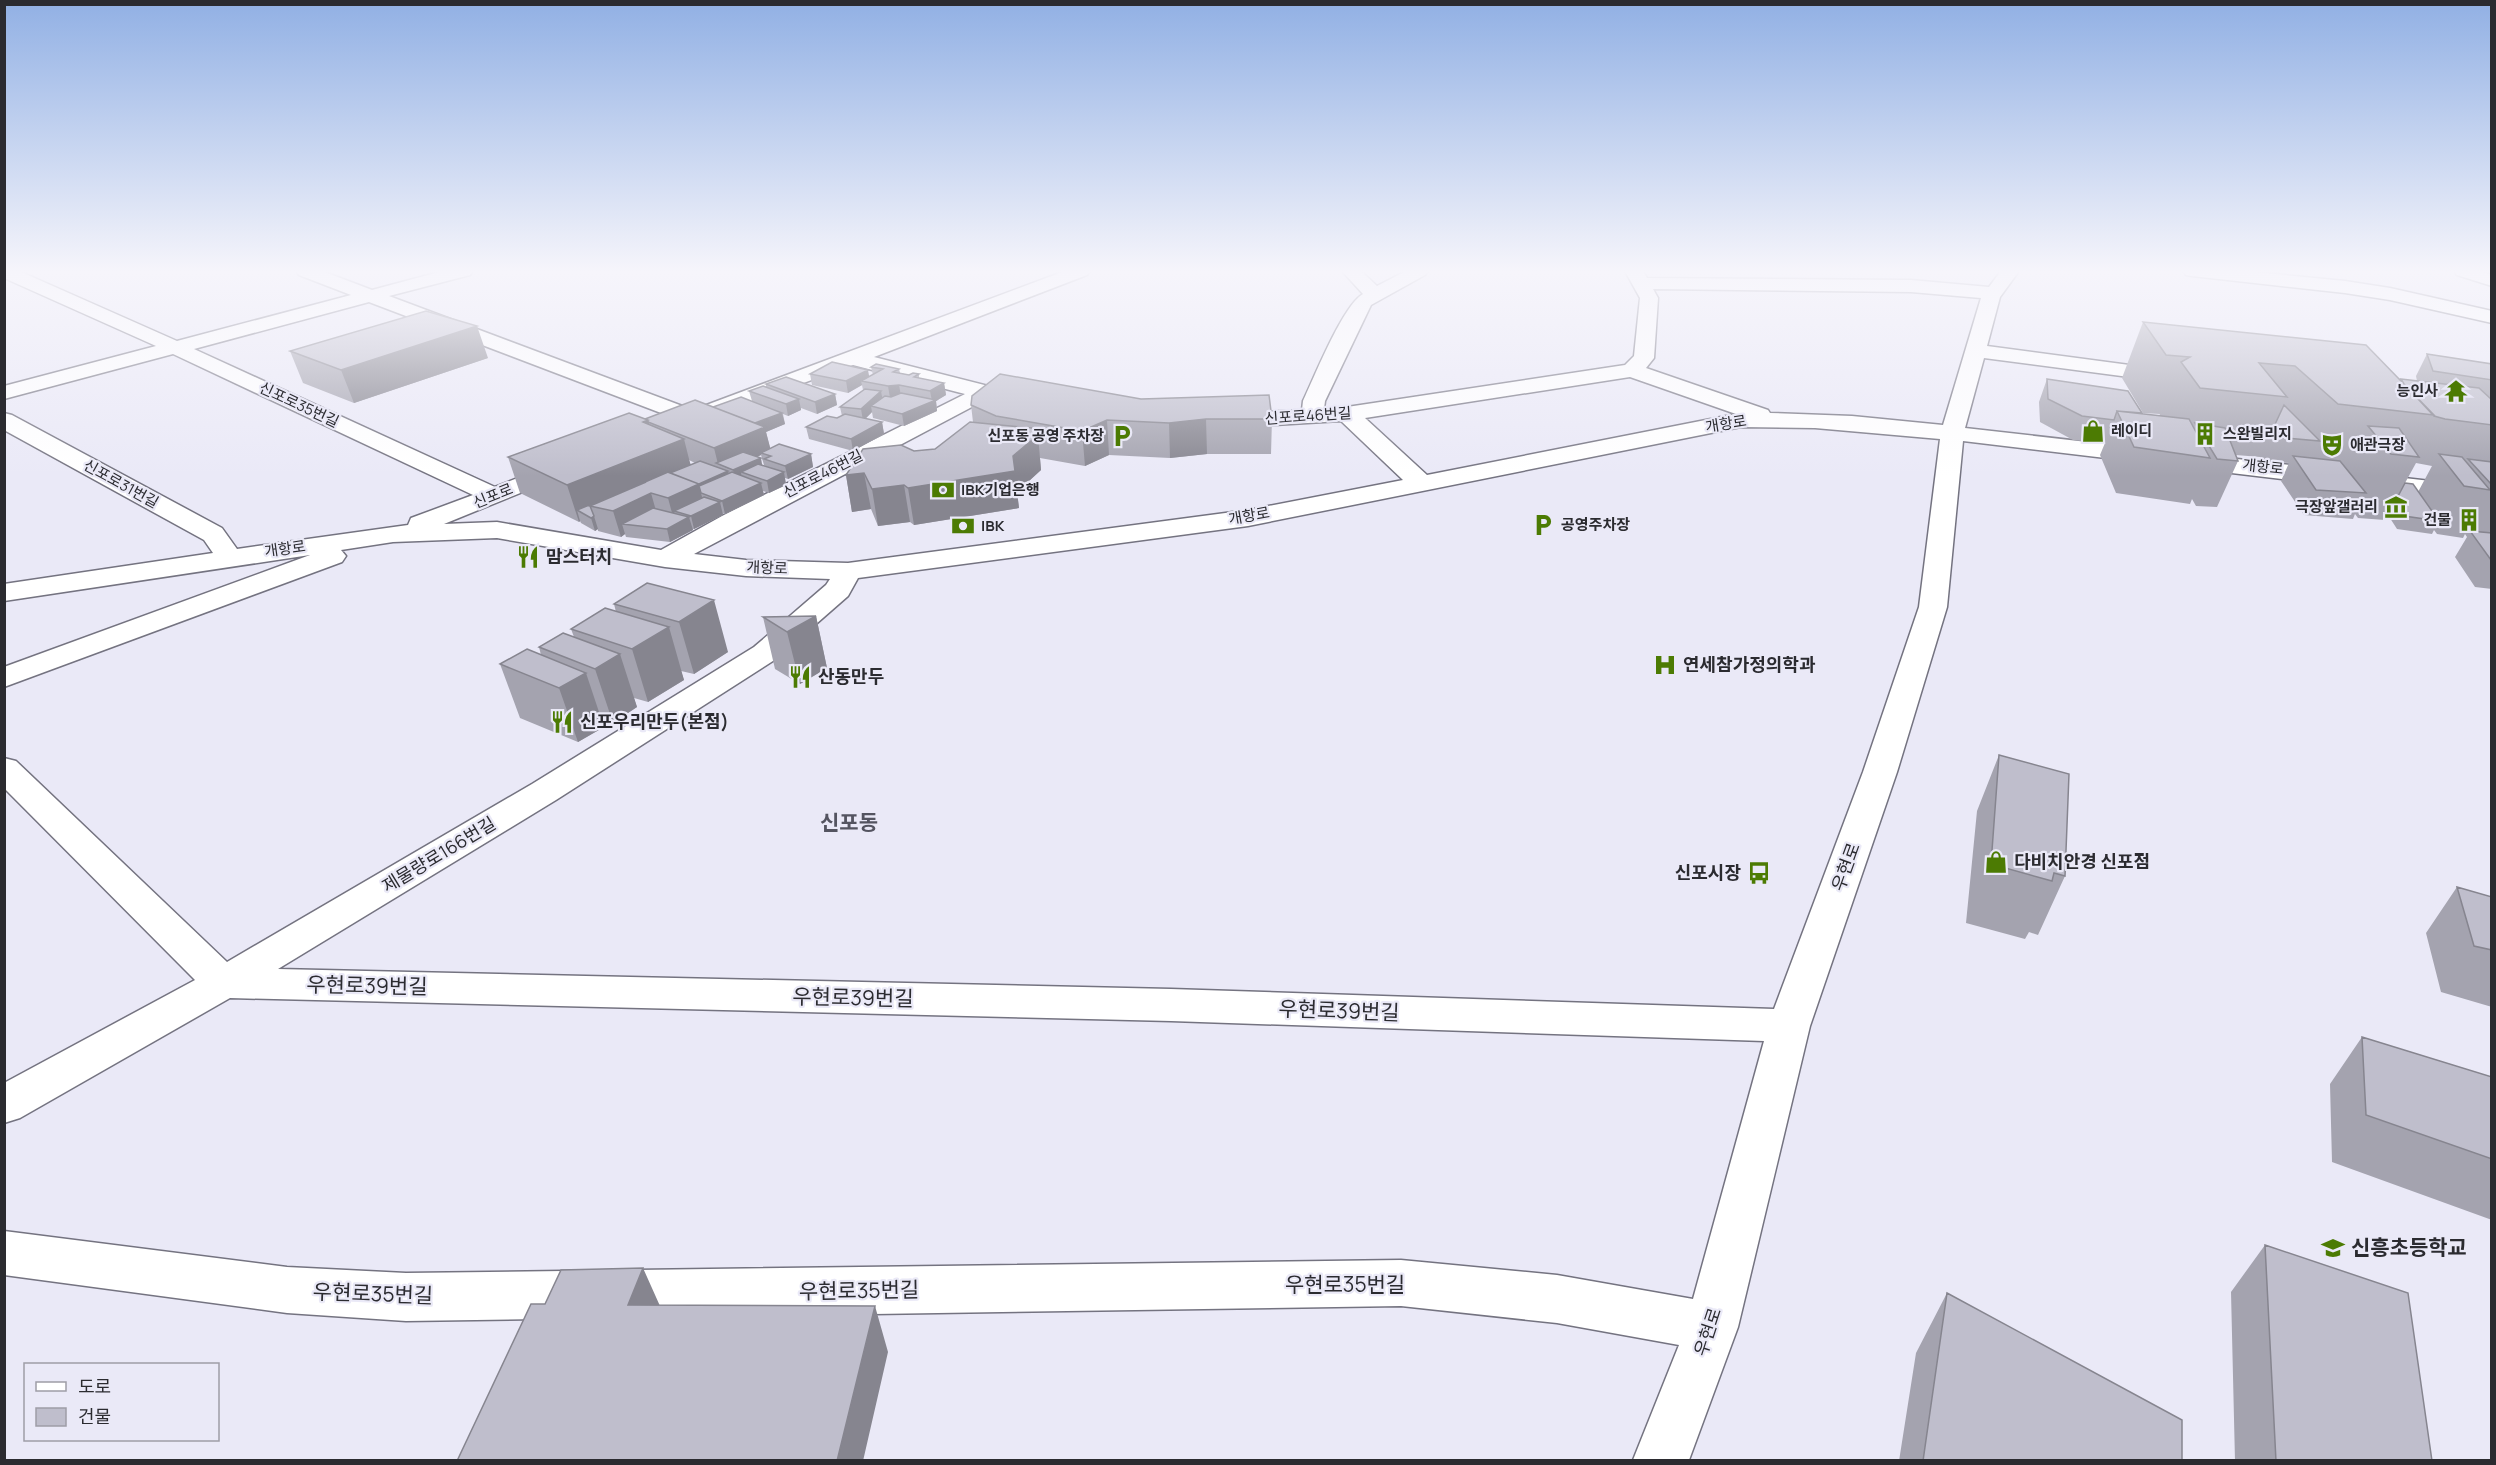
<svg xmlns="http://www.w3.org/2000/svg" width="2496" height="1465" font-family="Manrope,'Noto Sans KR',sans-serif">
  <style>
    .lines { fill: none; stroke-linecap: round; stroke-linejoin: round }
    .minor-casing { stroke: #747380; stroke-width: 3 }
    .minor { fill: #fff; fill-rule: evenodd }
    .wall { fill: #a4a3af; fill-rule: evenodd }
    .shaded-wall { fill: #86858f }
    .building { fill: #bfbecc; stroke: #86858f; stroke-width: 1.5 }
    .labels { text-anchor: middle; stroke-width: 4.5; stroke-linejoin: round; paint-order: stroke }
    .far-poi-label { font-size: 15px; font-weight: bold; fill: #2b2b30; stroke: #eae9f7; text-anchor: start }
    .far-street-label { font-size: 15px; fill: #2b2b30; stroke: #eae9f7 }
    .poi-label { font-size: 18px; font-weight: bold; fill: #2b2b30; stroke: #eae9f7; text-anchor: start }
    .street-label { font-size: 18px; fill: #2b2b30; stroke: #eae9f7 }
    .quarter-label { font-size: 21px; font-weight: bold; fill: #545460; stroke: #eae9f7 }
    .near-street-label { font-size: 21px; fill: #2b2b30; stroke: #eae9f7 }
    .near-poi-label { font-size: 21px; font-weight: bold; fill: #2b2b30; stroke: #eae9f7; text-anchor: start }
  </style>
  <rect width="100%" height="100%" fill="#eae9f7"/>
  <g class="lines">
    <!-- minor casing -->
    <g class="minor-casing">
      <path id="minor" d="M4,271H19L177,341L351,295L299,275L296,271H322L372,290L443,271H473L470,275L389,296L693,410L1065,271H1090L1087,275L874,357L1028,396L1031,401L1028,406L1020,408L987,399L694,554L746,560L848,563L1248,510L1403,480L1341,421L1226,428L1218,426L1215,421L1218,416L1226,414L1302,410L1303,401C1314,378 1343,305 1363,294L1342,271H1361L1377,286L1406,271H1428L1425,275L1371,305L1325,401L1324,409L1347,407L1625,365L1634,356L1640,298L1625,271H1643L1647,278L1911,280L1989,287L2001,271H2019L2000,297L1987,346L2167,370L2175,371L2178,376L2175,381L2167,382L1984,358L1965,428L2492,488V504L1963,441L1947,607L1897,772L1810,1026L1738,1327L1689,1460H1633L1679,1345L1557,1323L1401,1306L406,1321L287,1313L4,1275V1231L287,1267L406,1273L1401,1260L1557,1275L1693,1299L1764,1041L1171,1021L230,998L20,1118L4,1123V1083L195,980L4,788V758L16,761L227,962L532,784L754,647L826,585L830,579L746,576L665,567L497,538L393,542L341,550L346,556L342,562L4,687V667L310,555L4,601V584L213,553L204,540L4,430V413L12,415L222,528L237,549L408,525L411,518L473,495L173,354L4,399V386L156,346L4,278ZM1653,289L1911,292L1981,298L1943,425L1852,416L1770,413L1768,410L1646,368L1654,358L1658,298ZM369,302L690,424L853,365L965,394L722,516L661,550L497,522L444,524L567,474L570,469L567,464L558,462L495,487L194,349ZM1630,377L1736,414L1427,475L1365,418ZM1741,427L1815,428L1940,439L1919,607L1863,772L1774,1009L1171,989L278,969L556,800L776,659L848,596L858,578L1248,526Z
        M2183,271H2244L2345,281L2390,288L2492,311V323L2390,300L2345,293L2192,276L2186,275Z
        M2454,271H2481L2492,275V286L2457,275Z"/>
    </g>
    <!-- minor -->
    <use href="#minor" class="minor"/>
  </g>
  <!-- wall -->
  <path class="wall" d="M2143,322L2400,380L2401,379L2417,381L2416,376L2427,354L2492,364V589L2475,587L2455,557L2467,537L2465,534L2463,538L2437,534L2434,530L2432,534L2397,529L2388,515L2385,520L2358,518L2355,514L2353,519L2304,515L2281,481L2289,463L2263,461L2260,457L2236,455L2238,461L2217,507L2196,506L2192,499L2190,504L2116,493L2100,455L2105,443L2073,440L2040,422L2039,402L2047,379L2142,414L2159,416L2160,414L2143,413L2122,378ZM2416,463L2432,466L2418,492L2405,483Z
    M290,351L488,358L354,403L303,383Z
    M871,367L899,369L900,373L909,375L919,374V378L944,383L946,395L936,401L937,411L904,426L873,418L872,412L865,419L882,422L884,434L853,451L809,439L806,427L837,418L842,416L840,407L863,390L862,385L848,393L812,385L810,374L869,377L873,375Z
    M766,384L835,394L837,405L817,414L801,408V410L788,416L783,414L785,424L766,432L770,448L811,454L813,467L788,479L785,478L786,485L769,493L763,491L764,495L725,514L723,513V515L694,529H693V530L670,542L626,537L625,534L621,537L598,531V529L595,531L581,523L580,521L579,522L520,493L508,457L645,419L752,401L749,391L766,387ZM761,455L764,465L766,466L762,465L757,457ZM689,460L695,463L691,465Z
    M1141,399L1272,419L1271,454H1207L1170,458L1109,455L1085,466L1040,458L1041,470L1017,492L1019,508L914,525L910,522L878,526L871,509L852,512L846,475L914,451L935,449L973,422L971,405Z
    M647,583L728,652L694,674L681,671L684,680L648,702L634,698L637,707L613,723L601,718L604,727L578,742L520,718L500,664L541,655L539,647L574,637L571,629L616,612L614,604Z
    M816,616L827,668L800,684L775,669L763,617Z
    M1999,755L2065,876L2038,935L2029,932L2025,939L1966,923L1977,811Z
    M2457,887L2492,897V1007L2441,992L2426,933Z
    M2362,1037L2492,1077V1220L2332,1162L2330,1084Z
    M2265,1245L2432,1461H2235L2231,1292Z
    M1947,1293L2182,1461H1899L1916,1353Z"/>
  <!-- shaded-wall -->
  <path class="shaded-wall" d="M477,326L488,358L354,403L341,370Z
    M868,370L870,381H861L862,385L848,393L846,381Z
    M944,383L946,395L936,401L937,411L904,426L902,414L932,401L930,391Z
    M899,385L901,396L890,398L888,386Z
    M881,391L883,402L871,406L872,412L863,421L861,409Z
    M835,394L837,405L817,414L815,402Z
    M799,399L801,410L788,416L786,404Z
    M782,413L785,424L766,432L771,451L761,453V455L729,469L718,464L714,448L748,426Z
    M1206,419L1207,454L1170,458L1169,423Z
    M648,420L656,450L684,439L693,475L728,471L731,483L701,493L705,509L674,511L677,522L675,524L668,498L651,493L658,518L622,524L625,534L621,537L613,511L590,506L577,510L580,521L579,522L567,485L643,422Z
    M1107,420L1109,455L1085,466L1082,431Z
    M882,422L884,434L853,451L851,439Z
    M1038,435L1041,470L1017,492L1019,508L914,525L908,488L1013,456Z
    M811,454L813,467L788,479L785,466Z
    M761,458L763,470L741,472L742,480L736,483L733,470Z
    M784,472L786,485L769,493L767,481Z
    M864,473L871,509L852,512L846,475Z
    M761,483L764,495L725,514L722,501Z
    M904,485L910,522L878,526L872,489Z
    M720,502L723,515L694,529L691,516Z
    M594,516L598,529L595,531L591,518Z
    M689,517L693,530L670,542L667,529Z
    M714,600L728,652L694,674L679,622Z
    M816,616L827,668L800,684L787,632Z
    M669,627L684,680L648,702L632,649Z
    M620,654L637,707L613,723L595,669Z
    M586,673L604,727L578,742L559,688Z
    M643,1268L664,1315L628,1305Z
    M875,1306L888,1352L863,1461H837Z"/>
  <!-- building -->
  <path class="building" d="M426,311L477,326L341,370L290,351Z
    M2143,322L2366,345L2434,415L2338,404L2295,366L2259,363L2287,397L2200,388L2181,362L2190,357L2166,355Z
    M2427,354L2492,364V380L2433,371Z
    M832,362L868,370L846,381L810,374Z
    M876,364L899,369L893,372L909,375L913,373L919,374L914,377L944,383L930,391L899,385L888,386L861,381L883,369L871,367Z
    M1000,374L1141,399L1269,395L1272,419H1206L1169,423L1107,420L1082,431L996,416L971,405L972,396Z
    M786,377L835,394L815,402L766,384Z
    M2047,379L2128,391L2142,413L2117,411L2114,420L2082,416L2048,399Z
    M2401,379L2479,388L2492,400V425L2445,419L2434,416L2404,384Z
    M763,386L799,399L786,404L749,391Z
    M865,389L881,391L861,409L840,407Z
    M901,393L936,400L902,414L871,406L885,396L891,397Z
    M741,397L782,413L755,423L713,407Z
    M695,400L765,427L714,448L648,422V420L645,419Z
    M2284,405L2320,441L2274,437L2271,433Z
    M2117,411L2189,419L2210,458L2134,447Z
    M629,413L648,420L643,422L684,439L567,485L508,457Z
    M845,414L882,422L851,439L806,427L827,416L837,418Z
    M970,422L1032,428L1038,435L1013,456L1015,471L908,488L904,485L872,489L864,473L846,475L863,449L901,445L914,451L935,449Z
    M2195,423L2225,428L2238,461L2217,459Z
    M2368,426L2399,428L2419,457L2391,454Z
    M779,444L811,454L785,466L764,459L771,456L761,453Z
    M743,452L761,458L733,470L716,463Z
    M2439,454L2462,457L2490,490L2464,486Z
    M2293,456L2340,461L2366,493L2316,490Z
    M2468,459L2492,462V485Z
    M700,461L728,471L690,488L699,484L670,473Z
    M758,464L784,472L767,481L741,472Z
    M668,472L699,484L668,498L651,493L613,511L590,506Z
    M732,472L761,483L722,501L701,493L699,486Z
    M646,482L590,506L594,516L591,518L577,510Z
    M2405,483L2413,484L2439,521L2404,516L2395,502Z
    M704,497L720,502L691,516L674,511Z
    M653,508L689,517L667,529L622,524Z
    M2470,531L2492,533V560H2491Z
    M647,583L714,600L679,622L614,604Z
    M605,608L669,627L632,649L571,629Z
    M816,616L787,632L763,617Z
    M563,633L620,654L595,669L539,647Z
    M527,649L586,673L559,688L500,664Z
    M1999,755L2069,774L2065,876L2054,873L2052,881L1991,864Z
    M2457,887L2492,897V950L2474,946Z
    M2362,1037L2492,1077V1159L2366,1115Z
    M2265,1245L2408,1293L2432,1461H2276Z
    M643,1268L628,1305L875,1306L837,1461H457L531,1304H545L561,1270Z
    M1947,1293L2182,1420V1461H1923Z"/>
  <!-- sky -->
  <linearGradient id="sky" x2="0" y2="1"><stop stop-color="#91b0e4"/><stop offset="0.57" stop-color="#f6f5fb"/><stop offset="1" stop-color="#f6f5fb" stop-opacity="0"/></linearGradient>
  <rect width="2496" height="476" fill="url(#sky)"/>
  <!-- icons -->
  <defs>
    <g id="temple-bare" transform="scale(1.8)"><path d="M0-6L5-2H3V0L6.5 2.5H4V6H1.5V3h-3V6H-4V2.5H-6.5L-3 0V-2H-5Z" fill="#4c7b03" stroke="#eae9f7" stroke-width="2.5" paint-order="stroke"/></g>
    <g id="shop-bare" transform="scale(1.8)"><path d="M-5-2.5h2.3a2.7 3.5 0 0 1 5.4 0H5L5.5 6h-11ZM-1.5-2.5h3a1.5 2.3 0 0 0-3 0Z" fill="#4c7b03" stroke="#eae9f7" stroke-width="2.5" paint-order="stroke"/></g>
    <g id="building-bare" transform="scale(1.8)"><path d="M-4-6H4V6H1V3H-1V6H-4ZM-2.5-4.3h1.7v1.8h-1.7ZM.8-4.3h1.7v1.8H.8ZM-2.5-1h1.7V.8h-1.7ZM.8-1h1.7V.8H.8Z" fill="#4c7b03" stroke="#eae9f7" stroke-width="2.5" paint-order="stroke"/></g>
    <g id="parking-bare" transform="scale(1.8)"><path d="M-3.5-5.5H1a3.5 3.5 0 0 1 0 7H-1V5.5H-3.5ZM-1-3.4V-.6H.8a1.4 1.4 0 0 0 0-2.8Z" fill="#4c7b03" stroke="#eae9f7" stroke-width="2.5" paint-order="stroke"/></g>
    <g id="theatre-bare" transform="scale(1.8)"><path d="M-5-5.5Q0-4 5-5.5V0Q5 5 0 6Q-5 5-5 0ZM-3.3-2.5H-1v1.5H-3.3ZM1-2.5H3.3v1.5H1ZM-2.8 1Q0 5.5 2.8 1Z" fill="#4c7b03" stroke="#eae9f7" stroke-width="2.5" paint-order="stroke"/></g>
    <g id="bank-bare" transform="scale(1.8)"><path d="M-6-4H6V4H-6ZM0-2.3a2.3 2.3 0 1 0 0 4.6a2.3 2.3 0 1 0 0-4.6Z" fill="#4c7b03" stroke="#eae9f7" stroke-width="2.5" paint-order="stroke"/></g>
    <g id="museum-bare" transform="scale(1.8)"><path d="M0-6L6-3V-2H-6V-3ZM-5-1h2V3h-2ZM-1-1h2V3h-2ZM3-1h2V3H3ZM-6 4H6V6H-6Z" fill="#4c7b03" stroke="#eae9f7" stroke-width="2.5" paint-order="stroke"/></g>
    <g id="restaurant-bare" transform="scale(1.8)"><path d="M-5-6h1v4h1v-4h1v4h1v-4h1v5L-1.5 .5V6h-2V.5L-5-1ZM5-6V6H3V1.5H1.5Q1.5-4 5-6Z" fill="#4c7b03" stroke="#eae9f7" stroke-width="2.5" paint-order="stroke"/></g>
    <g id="hospital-bare" transform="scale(1.8)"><path d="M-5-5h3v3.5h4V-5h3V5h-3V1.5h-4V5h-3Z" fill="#4c7b03" stroke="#eae9f7" stroke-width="2.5" paint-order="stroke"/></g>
    <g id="bus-bare" transform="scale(1.8)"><path d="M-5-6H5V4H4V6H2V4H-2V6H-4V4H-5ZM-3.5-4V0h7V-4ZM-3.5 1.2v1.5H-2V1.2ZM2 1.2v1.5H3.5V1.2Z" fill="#4c7b03" stroke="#eae9f7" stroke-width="2.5" paint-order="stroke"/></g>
    <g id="school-bare" transform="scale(1.8)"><path d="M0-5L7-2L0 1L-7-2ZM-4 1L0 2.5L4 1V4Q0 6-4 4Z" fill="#4c7b03" stroke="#eae9f7" stroke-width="2.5" paint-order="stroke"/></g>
  </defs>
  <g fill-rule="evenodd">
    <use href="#temple-bare" x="2456" y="391"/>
    <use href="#shop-bare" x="2093" y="431"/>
    <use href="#building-bare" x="2205" y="434"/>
    <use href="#parking-bare" x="1122" y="436"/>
    <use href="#theatre-bare" x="2332" y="445"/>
    <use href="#bank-bare" x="943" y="490"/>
    <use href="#museum-bare" x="2396" y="507"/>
    <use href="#building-bare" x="2469" y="520"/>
    <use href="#parking-bare" x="1543" y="525"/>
    <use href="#bank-bare" x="963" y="526"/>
    <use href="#restaurant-bare" x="528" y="557"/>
    <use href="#hospital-bare" x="1665" y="665"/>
    <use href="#restaurant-bare" x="800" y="677"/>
    <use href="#restaurant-bare" x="562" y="722"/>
    <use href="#shop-bare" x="1996" y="862"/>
    <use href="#bus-bare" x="1759" y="873"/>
    <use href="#school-bare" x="2333" y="1248"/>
  </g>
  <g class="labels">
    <!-- far-poi labels -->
    <g class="far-poi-label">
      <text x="2438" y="396" text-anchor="end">능인사</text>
      <text x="2111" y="436">레이디</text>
      <text x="2223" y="439">스완빌리지</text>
      <text x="1104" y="441" text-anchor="end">신포동 공영 주차장</text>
      <text x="2350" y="450">애관극장</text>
      <text x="961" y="495">IBK기업은행</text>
      <text x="2378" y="512" text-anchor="end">극장앞갤러리</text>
      <text x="2451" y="525" text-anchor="end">건물</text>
      <text x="1561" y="530">공영주차장</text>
      <text x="981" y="531">IBK</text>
    </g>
    <!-- far-street labels -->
    <g class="far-street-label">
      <text transform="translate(299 405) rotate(25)" y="5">신포로35번길</text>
      <text transform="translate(1308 416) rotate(-4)" y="5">신포로46번길</text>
      <text transform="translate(1726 424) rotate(-9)" y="5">개항로</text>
      <text transform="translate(2263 467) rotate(6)" y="5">개항로</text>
      <text transform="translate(823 474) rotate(-27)" y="5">신포로46번길</text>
      <text transform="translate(121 484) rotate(29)" y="5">신포로31번길</text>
      <text transform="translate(493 496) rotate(-22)" y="5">신포로</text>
      <text transform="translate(1249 516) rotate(-10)" y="5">개항로</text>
      <text transform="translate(285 549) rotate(-8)" y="5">개항로</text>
      <text transform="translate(767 568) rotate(2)" y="5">개항로</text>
    </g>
    <!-- poi labels -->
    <g class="poi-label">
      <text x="546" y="563">맘스터치</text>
      <text x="1683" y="671">연세참가정의학과</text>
      <text x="818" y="683">산동만두</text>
      <text x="580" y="728">신포우리만두(본점)</text>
      <text x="2014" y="868">다비치안경 신포점</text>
      <text x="1741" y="879" text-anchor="end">신포시장</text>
    </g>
    <!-- street labels -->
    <g class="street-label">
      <text transform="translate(439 855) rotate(-31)" y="6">제물량로166번길</text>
      <text transform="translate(1846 867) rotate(-70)" y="6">우현로</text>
      <text transform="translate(1708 1332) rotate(-72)" y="6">우현로</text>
    </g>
    <!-- quarter labels -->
    <g class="quarter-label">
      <text x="849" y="830">신포동</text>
    </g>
    <!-- near-street labels -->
    <g class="near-street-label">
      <text transform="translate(367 986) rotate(1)" y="7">우현로39번길</text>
      <text transform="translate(853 998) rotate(1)" y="7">우현로39번길</text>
      <text transform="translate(1339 1011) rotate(2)" y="7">우현로39번길</text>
      <text x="1345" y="1292">우현로35번길</text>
      <text transform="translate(859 1291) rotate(-1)" y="7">우현로35번길</text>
      <text transform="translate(373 1294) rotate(2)" y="7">우현로35번길</text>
    </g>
    <!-- near-poi labels -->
    <g class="near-poi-label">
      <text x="2351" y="1255">신흥초등학교</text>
    </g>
  </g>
  <!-- border -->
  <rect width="2496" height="1465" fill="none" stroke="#2b2b30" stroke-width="12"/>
  <!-- legend -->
  <rect x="24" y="1363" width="195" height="78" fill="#eae9f7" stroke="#9e9da7" stroke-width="1.5"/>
  <rect x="36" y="1382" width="30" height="9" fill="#ffffff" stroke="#9e9da7" stroke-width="1.5"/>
  <text x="78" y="1393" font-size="18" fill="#2b2b30">도로</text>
  <rect x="36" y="1408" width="30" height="18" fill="#bfbecc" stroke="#9e9da7" stroke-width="1.5"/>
  <text x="78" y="1423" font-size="18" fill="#2b2b30">건물</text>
</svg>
